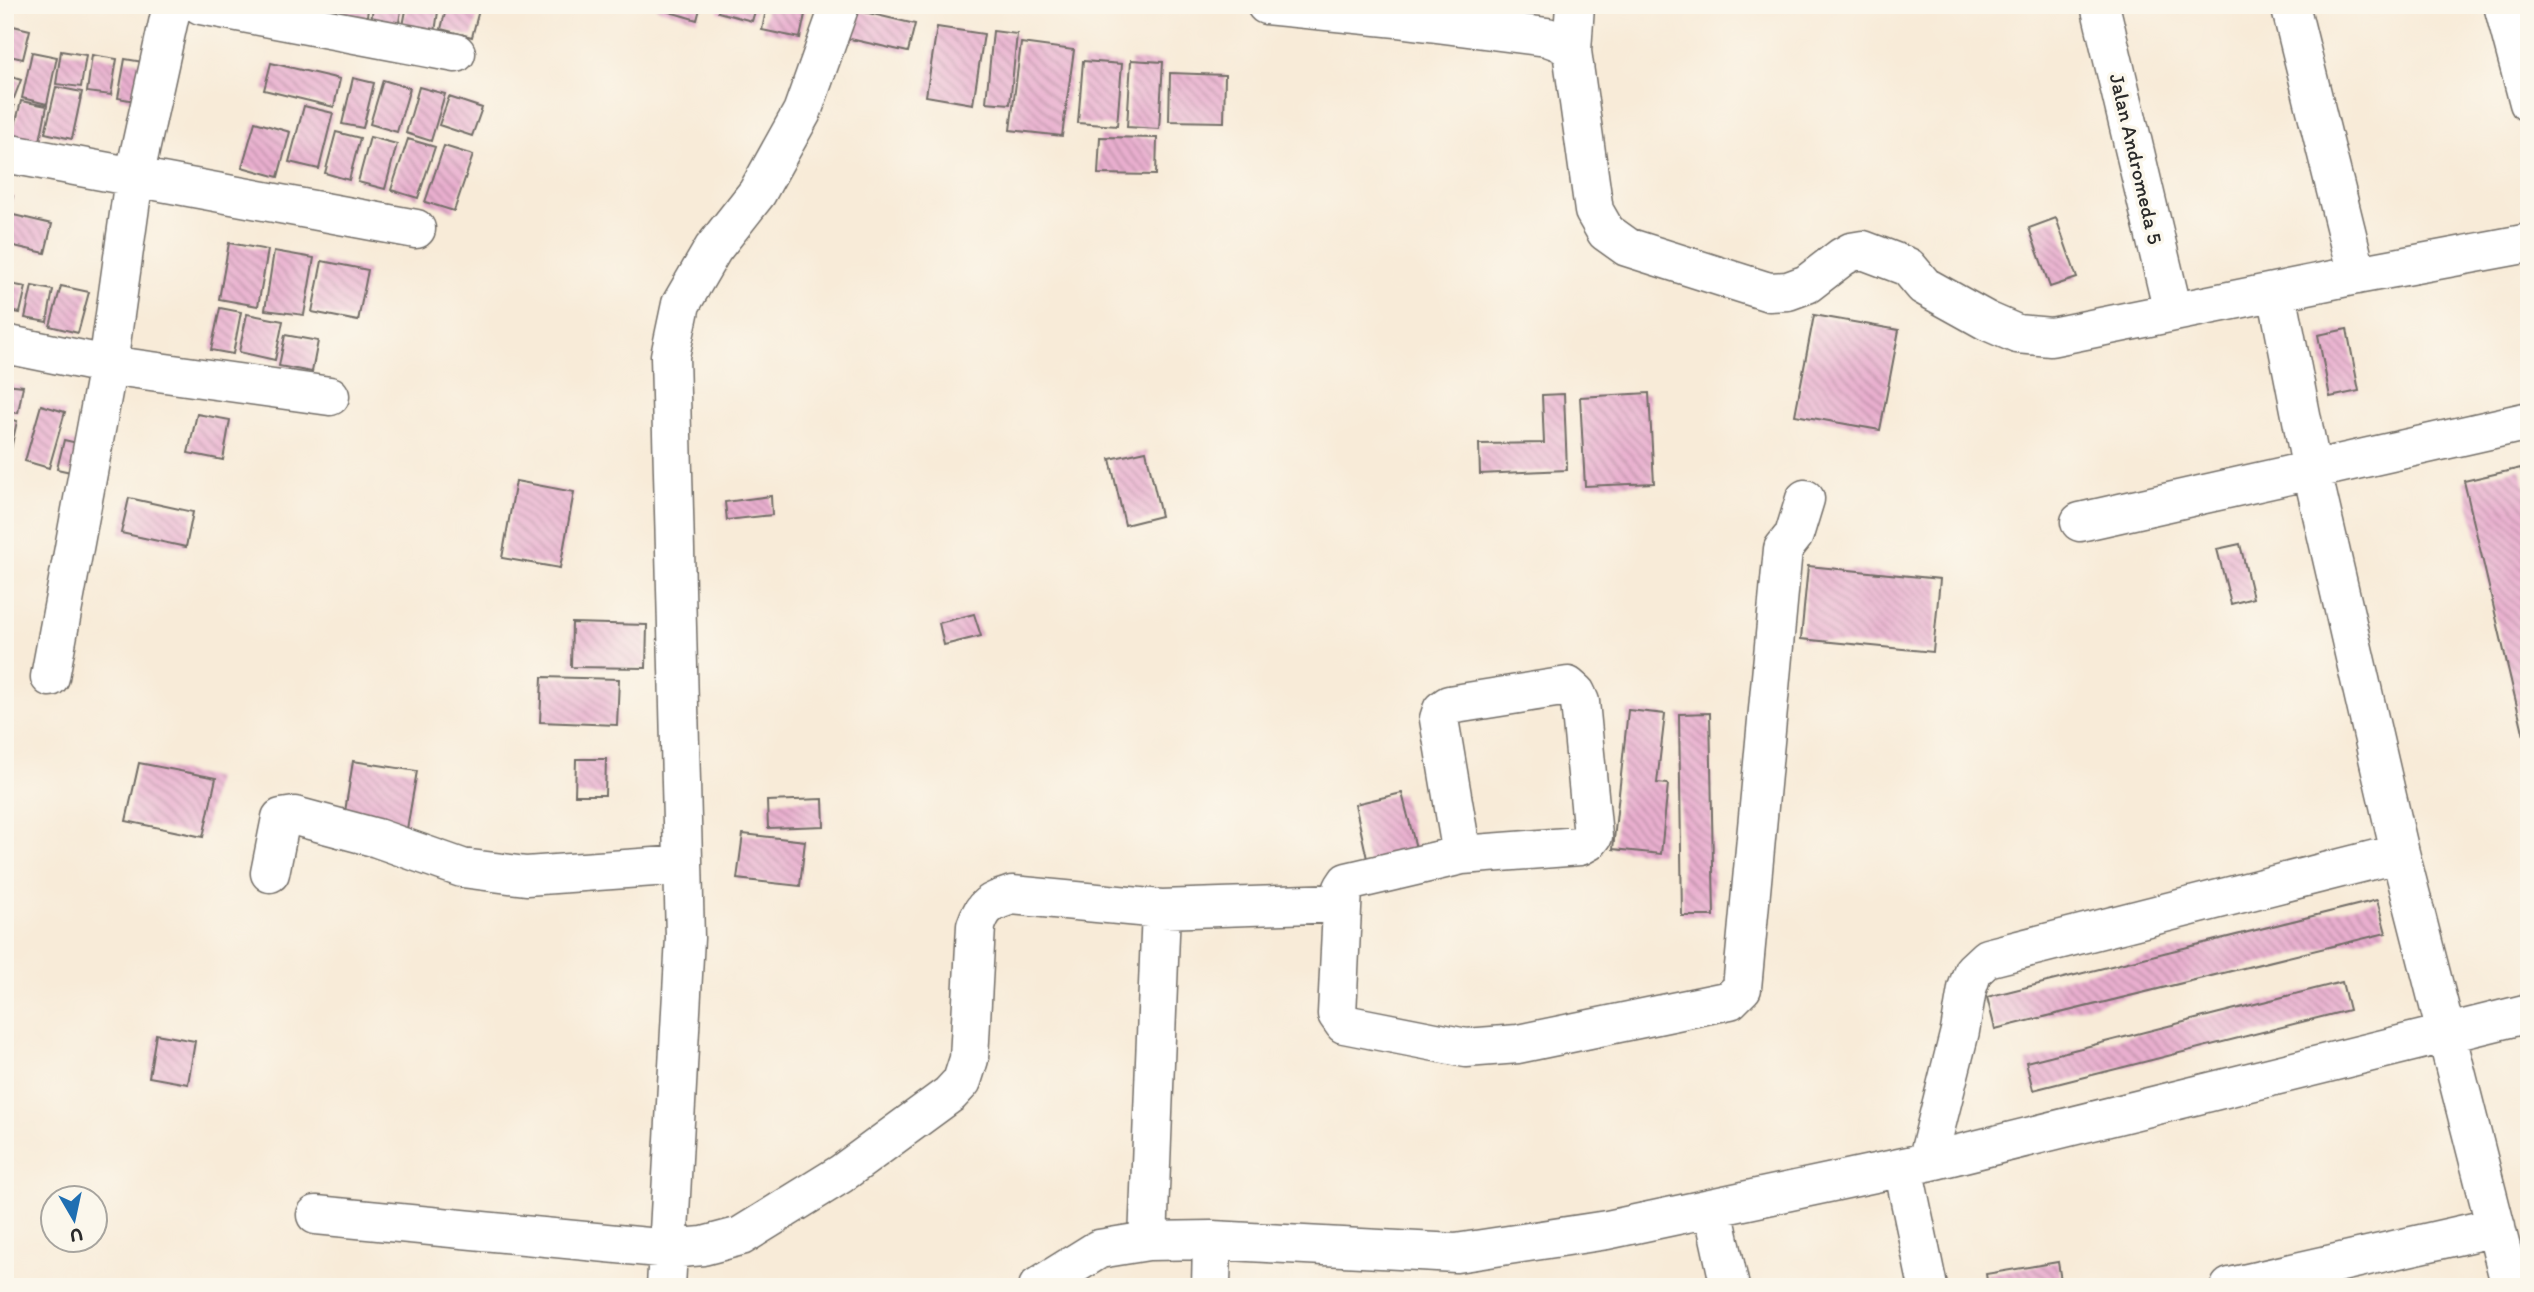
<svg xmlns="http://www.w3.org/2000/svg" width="2534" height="1292" font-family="Itim,sans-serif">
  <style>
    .building { fill: url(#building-back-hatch) }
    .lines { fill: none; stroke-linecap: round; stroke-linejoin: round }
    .minor-casing { stroke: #736e68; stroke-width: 41 }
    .minor { stroke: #fff; stroke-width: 38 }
    .labels { text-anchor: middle; stroke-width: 7; stroke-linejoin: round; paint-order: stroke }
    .street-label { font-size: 21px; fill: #2b2b2b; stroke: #fbf7ec }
  </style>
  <defs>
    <pattern id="building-back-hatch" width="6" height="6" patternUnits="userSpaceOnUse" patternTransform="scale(1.75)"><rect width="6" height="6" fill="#e9afcf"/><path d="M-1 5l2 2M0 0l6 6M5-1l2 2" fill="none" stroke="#bd8fa8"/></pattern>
  </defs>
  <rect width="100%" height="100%" fill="#fbf7ec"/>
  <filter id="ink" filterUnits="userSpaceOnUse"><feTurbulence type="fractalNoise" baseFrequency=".0143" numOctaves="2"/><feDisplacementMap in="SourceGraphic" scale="14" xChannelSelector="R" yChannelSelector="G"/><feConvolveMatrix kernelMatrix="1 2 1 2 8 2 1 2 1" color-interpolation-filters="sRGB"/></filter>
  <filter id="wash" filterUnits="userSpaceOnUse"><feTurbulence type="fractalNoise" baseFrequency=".00686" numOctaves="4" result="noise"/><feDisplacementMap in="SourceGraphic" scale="28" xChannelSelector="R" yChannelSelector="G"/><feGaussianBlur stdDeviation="1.57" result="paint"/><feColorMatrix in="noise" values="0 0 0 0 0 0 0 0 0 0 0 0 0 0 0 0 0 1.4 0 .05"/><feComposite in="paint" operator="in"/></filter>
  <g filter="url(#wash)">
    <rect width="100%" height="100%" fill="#f8ebd8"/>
    <g id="blocks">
      <!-- building -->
      <path class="building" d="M338,5H369L366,21L336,17Z
        M373,5H402L398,28L371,24Z
        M407,5H439L435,32L403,26Z
        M447,5H463L479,10L472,37L441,29Z
        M657,5H701L697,20L656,8Z
        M719,5H757L752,21L718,12Z
        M767,5H807L800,38L762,30Z
        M843,7L915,24L908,52L837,36Z
        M5,24L30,30L23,59L5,55Z
        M937,27L984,34L973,104L926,96Z
        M993,31L1017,34L1010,104L986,102Z
        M1021,43L1074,50L1062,136L1010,130Z
        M61,51L86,55L81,87L56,84Z
        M32,52L57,57L47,104L22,98Z
        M92,55L117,59L111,95L87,92Z
        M125,59L149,63L141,102L118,98Z
        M1131,60L1163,62L1159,129L1127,127Z
        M1083,61L1122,64L1117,126L1078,123Z
        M271,63L340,79L334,107L264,90Z
        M1170,73L1225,75L1224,122L1169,121Z
        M5,75L21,80L14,98L5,95Z
        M353,78L374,83L363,128L342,124Z
        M383,80L410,88L397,132L370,124Z
        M56,87L82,92L72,139L45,133Z
        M419,87L445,94L431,141L406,133Z
        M449,97L482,108L472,136L439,125Z
        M21,101L47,106L37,156L9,150Z
        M5,104L14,106L6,135H5Z
        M304,106L333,113L319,169L289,162Z
        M255,122L290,132L278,177L242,167Z
        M336,132L360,138L349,180L325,173Z
        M370,137L397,144L385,189L358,182Z
        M1100,137L1157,138L1156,175L1098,174Z
        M408,139L435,147L418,198L391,190Z
        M444,146L473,155L454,211L425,202Z
        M5,193L13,196L9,211L5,210Z
        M5,213L52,224L45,253L5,244Z
        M2056,218L2077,278L2050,287L2029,228Z
        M229,243L268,250L258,306L219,299Z
        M274,251L314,258L304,315L265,310Z
        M322,261L368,270L358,321L312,312Z
        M5,283L26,287L20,313L5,310Z
        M32,286L53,290L47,322L25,318Z
        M61,286L89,292L78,333L50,326Z
        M220,308L241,312L233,354L211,350Z
        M247,314L283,321L275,360L239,352Z
        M1814,315L1899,330L1880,430L1795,415Z
        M2347,329L2359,391L2330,397L2318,335Z
        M285,335L318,341L312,372L279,366Z
        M5,384L23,386L18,413L5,411Z
        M1649,393L1654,483L1585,486L1580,397Z
        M1564,394L1567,470L1480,474L1479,444L1544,443L1542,395Z
        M41,405L65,412L49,468L25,461Z
        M197,414L230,420L223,460L188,453Z
        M5,418L17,421L8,463L5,462Z
        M64,440L82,444L75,473L57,469Z
        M1146,451L1161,516L1125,525L1110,459Z
        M2521,468L2529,503L2528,753L2464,481Z
        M516,481L574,492L560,568L502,558Z
        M771,496L772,515L727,520L725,502Z
        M129,498L193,512L186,547L121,533Z
        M2240,544L2253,598L2231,604L2217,549Z
        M1808,566L1940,579L1933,652L1801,639Z
        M974,614L981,636L944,645L939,623Z
        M572,623L647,625L646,668L571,667Z
        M542,677L619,679L617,725L540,722Z
        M1628,710L1665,714L1657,783L1668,784L1661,854L1613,849Z
        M1710,713L1714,916H1682L1679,714Z
        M576,759H606L605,795H575Z
        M353,761L417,771L407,829L344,818Z
        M139,763L216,778L203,837L126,821Z
        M1402,793L1417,852L1368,863L1355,804Z
        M823,799L824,826L768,828L767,801Z
        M743,834L805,841L800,886L737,879Z
        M2377,900L2386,933L1995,1029L1987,997Z
        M2342,982L2349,1010L2033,1090L2026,1062Z
        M156,1034L195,1041L188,1084L149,1077Z
        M2058,1262L2062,1287H1988L1986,1274Z"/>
    </g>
  </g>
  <g filter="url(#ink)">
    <use href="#blocks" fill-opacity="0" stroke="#736e68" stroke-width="2"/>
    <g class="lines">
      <!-- minor casing -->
      <g class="minor-casing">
        <path id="minor" d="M201,5L456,53
          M1266,5L1397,18L1547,37L1561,42L1572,51L1594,211L1606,232L1627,247L1769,292L1788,291L1807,284L1842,257L1851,252L1863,250L1908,267L1924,286L1987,321L2017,334L2051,337L2357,275L2529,243
          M2100,5L2173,312
          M2290,5L2357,275
          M2503,5L2529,103
          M1572,51L1575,5
          M5,153L416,229
          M2277,292L2312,471L2400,853L2511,1287
          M5,344L108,365L330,396
          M2080,522L2529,421
          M50,677L108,365L134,178L172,5
          M1462,855L1580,846L1589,841L1593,836L1580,702L1576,693L1568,686L1449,705L1442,710L1439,719L1462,855L1347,882L1343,888L1337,1014L1344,1024L1466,1048L1518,1044L1730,1000L1742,988L1783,549L1794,535L1805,499
          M270,873L281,818L295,816L377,838L462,868L526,876L683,865
          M1927,1162L1960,1031L1967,989L1973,971L1987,958L2400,853
          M1903,1167L1928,1287
          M1713,1209L1730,1287
          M316,1215L669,1249L703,1246L741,1236L841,1174L950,1094L962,1081L969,1059L976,926C983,904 991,902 1012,895L1161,909L1341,903
          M1148,1241L1161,909
          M666,1287L685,938L670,356L681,304L713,249L757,193L802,112L840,5
          M1038,1287L1099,1249L1148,1241L1212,1240L1456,1253L1607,1230L1927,1162L2529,1013
          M1211,1287L1212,1240
          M2230,1287L2496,1227"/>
      </g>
      <!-- minor -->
      <use href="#minor" class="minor"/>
    </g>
  </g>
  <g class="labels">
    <!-- street labels -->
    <g class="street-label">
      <text transform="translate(2136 159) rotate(77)" y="7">Jalan Andromeda 5</text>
    </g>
  </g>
  <!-- margin -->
  <rect width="2534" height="1292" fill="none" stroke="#fbf7ec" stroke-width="28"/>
  <!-- north arrow -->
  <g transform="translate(74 1219) rotate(171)"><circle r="33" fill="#fbf7ec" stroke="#a8a59f" stroke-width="2"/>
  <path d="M0-5L12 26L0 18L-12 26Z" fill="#1f6fb2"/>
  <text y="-10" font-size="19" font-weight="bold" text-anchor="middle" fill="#2b2b2b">U</text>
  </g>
</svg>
